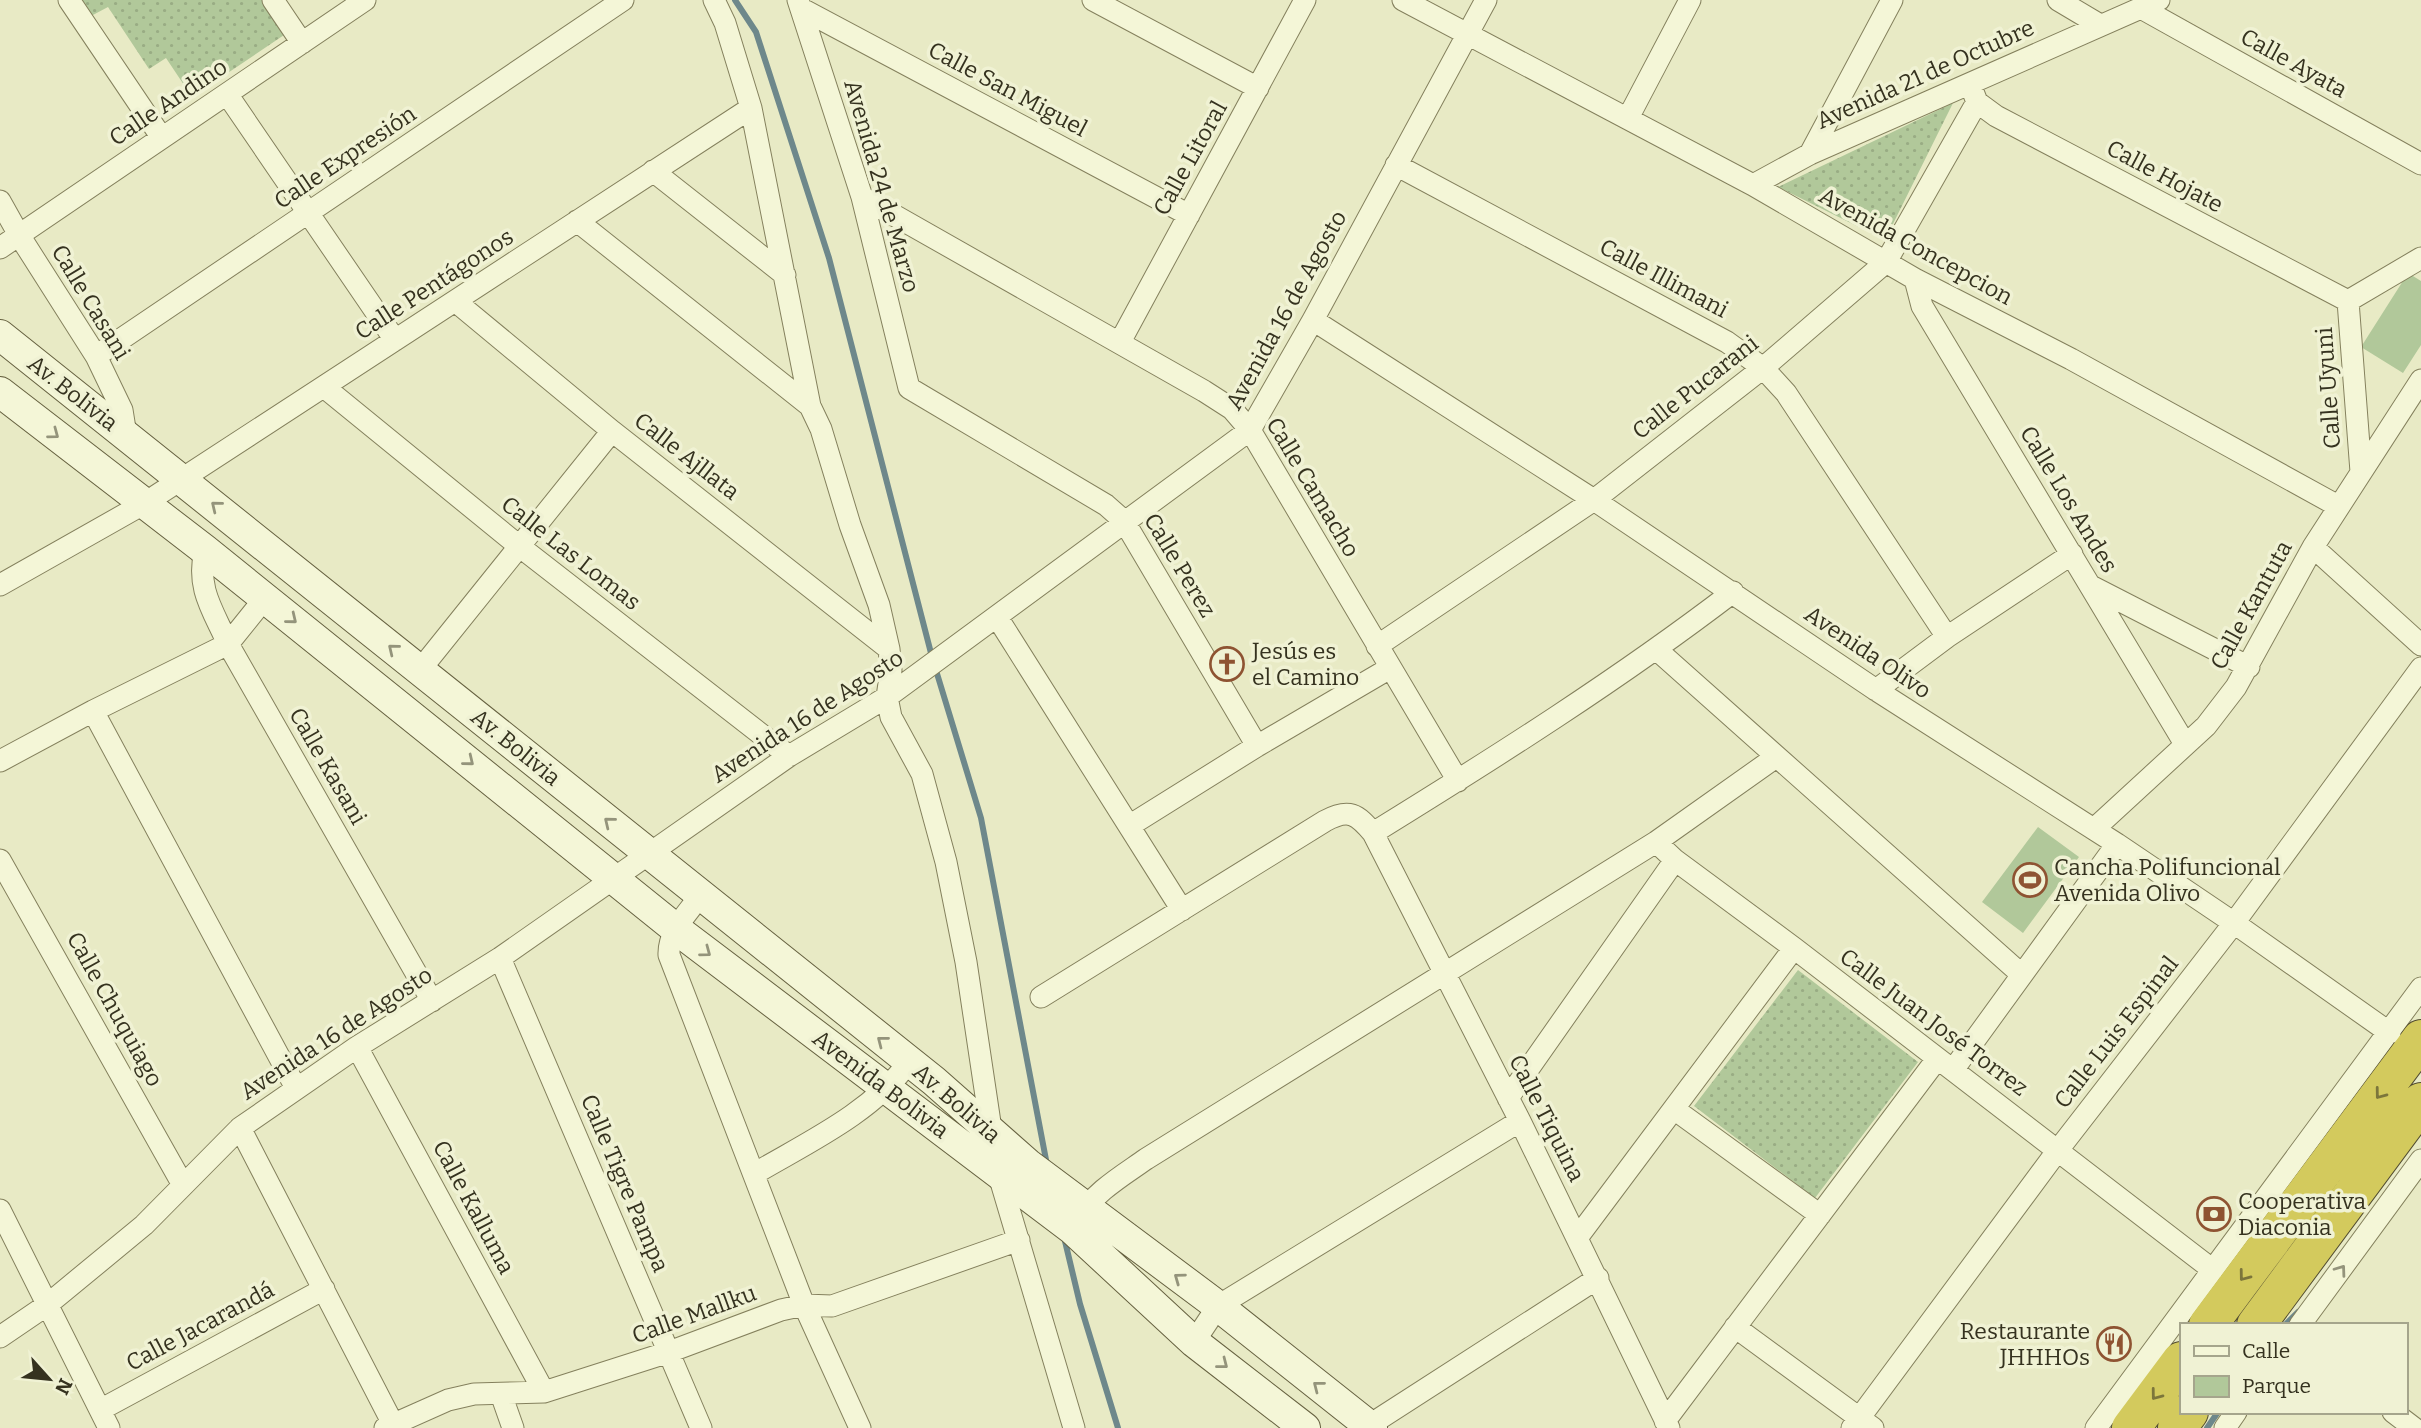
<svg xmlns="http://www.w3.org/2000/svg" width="2421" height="1428" font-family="Bitter,serif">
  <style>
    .green { fill: url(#green-dots) }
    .pitch { fill: #b1c89a }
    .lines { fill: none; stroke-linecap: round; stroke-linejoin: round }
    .stream { stroke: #6e888b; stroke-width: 6 }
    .street-casing { stroke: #84805d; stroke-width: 23 }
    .secondary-casing { stroke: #666140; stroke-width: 32 }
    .highway-casing { stroke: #524c30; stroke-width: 40 }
    .street { stroke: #f4f6d7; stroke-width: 21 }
    .secondary { stroke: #f4f6d7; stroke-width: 30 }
    .highway { stroke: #d3ca5d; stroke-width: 38 }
    .oneway { stroke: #94947b }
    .oneway2 { stroke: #7c763b }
    .labels { text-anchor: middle; stroke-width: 7; stroke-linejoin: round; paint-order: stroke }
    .street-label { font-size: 23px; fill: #35321f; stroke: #f0f2d4 }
    .poi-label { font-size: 23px; fill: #35321f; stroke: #f0f2d4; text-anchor: start }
  </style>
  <defs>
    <pattern id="green-dots" width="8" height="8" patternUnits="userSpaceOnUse" patternTransform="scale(1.75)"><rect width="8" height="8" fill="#b1c89a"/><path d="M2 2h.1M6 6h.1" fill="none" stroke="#99ac84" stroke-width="1.8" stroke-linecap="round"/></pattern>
  </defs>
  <rect width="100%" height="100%" fill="#e8eac5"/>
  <!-- green -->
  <path class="green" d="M79,0H265L287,33L192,97L166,58L149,69L108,7L91,16Z
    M1953,103L1885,240L1778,187Z
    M1798,970L1918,1062L1815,1198L1694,1106Z"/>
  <!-- pitch -->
  <path class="pitch" d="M2408,273L2421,281V345L2403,373L2361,347Z
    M2038,827L2079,857L2023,933L1982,902Z"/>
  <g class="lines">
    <!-- stream -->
    <path class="stream" d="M735,0L756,32L829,258L932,657
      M935,667L981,818L1047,1165
      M1064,1237L1080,1304L1118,1428
      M2285,1325L2298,1312
      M2207,1428L2218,1412"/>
    <!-- street casing -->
    <g class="street-casing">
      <path id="street" d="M69,0L162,138
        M273,0L302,43
        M714,0L725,23L751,108L810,406L821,429L850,525L879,605L889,649L891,670L887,697L891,717L922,774L946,862L966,962L992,1136
        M798,0L862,197L909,388L1106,505L1124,521L1257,746
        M1093,0L1258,88
        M1403,0L1753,185L1915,279L2071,359L2338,506
        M2058,0L2100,25
        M2141,8L2421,164
        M802,9L1189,215
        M1972,89L1977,102L1996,116L2348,301
        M227,94L395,340
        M1628,118L1690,0
        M1810,154L1892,0
        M1396,165L1727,342L1763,368L1786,393L1947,637
        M653,171L785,275
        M1753,185L1810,154L2159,0
        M862,197L1204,391L1232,409L1250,430L1458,781
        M0,201L19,235L96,356L122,410L126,435
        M577,221L810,406
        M0,248L365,0
        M1915,279L1922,306L2185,744
        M455,301L612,431L889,649
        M2348,301L2361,472
        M2348,301L2421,258
        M1313,320L1594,500L1876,690L2117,844L2234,923L2390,1033
        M1120,342L1305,0
        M96,356L623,0
        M324,387L519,546L789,756
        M2313,547L2421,645
        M205,550C196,589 213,610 228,644L432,1001
        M0,585L145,503L751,108
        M2093,587L2249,667
        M997,617L1182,910
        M1377,646L1594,500L1763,368L1886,262L1977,102
        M1657,650L2021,974
        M420,670L612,431
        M1876,690L1947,637L2072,554
        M93,711L296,1088
        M0,761L93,711L228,644L265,598
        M1129,826L1257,746L1390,668
        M2094,829L2206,726L2236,687L2313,547L2421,380
        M1373,833C1496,757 1618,680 1733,592
        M1656,842L1675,860L1794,948L2213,1270
        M0,860L183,1185
        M700,896C687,914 668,932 669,955L804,1305L860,1428
        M500,958L701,1428
        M1041,997L1325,821C1349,808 1357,814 1373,833L1520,1121L1669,1428
        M357,1047L544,1392
        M1953,1070L2117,844
        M1508,1098L1675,860
        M1674,1109L1820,1215
        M240,1128L393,1424
        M998,1172L1074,1428
        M754,1174C808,1142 870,1114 909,1062
        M0,1210L109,1428
        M1079,1218C1094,1192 1122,1176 1146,1159L1656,842L1776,757
        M1577,1238L1794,948
        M2300,1325L2421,1160
        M1735,1327L1873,1428
        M0,1337L47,1305L144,1225L240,1128L357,1047L500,958L789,756L887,697L1250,430L1313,320L1486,0
        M1194,1342L1218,1306L1520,1121
        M501,1394L513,1428
        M100,1410L324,1289
        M2393,1412L2414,1428
        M1665,1421L1937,1059
        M385,1428L448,1400L474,1394L544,1392L669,1352L781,1310L804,1305L832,1306L1019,1240
        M1365,1428L1598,1278
        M1852,1428L2058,1150L2234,923L2421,668
        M2096,1428L2421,988
        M2225,1428L2236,1412"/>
    </g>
    <!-- secondary casing -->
    <g class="secondary-casing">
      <path id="secondary" d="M0,335L934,1081L1028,1164L1218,1306L1372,1428
        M0,392L205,550L676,929L1072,1229L1194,1342L1305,1428"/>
    </g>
    <!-- highway casing -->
    <g class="highway-casing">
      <path id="highway" d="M2208,1325L2421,1039
        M2256,1325L2421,1102
        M2131,1428L2181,1361
        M2177,1428L2189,1412"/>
    </g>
    <!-- street -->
    <use href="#street" class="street"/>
    <!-- secondary -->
    <use href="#secondary" class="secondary"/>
    <!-- highway -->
    <use href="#highway" class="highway"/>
  </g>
  <!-- one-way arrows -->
  <defs><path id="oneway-chevron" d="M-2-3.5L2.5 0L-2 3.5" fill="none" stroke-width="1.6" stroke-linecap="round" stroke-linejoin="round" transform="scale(1.75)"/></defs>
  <g class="oneway">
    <use href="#oneway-chevron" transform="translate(54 434) rotate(37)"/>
    <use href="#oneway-chevron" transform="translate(216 506) rotate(-141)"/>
    <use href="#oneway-chevron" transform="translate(292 619) rotate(39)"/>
    <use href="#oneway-chevron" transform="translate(393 649) rotate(-141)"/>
    <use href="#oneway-chevron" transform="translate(469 761) rotate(39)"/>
    <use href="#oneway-chevron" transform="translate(609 822) rotate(-141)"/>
    <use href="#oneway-chevron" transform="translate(706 952) rotate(37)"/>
    <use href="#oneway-chevron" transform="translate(882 1041) rotate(-142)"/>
    <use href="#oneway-chevron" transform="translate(2341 1270) rotate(-54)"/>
    <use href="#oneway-chevron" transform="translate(1179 1278) rotate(-144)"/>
    <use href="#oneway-chevron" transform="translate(1223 1364) rotate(38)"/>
    <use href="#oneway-chevron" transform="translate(1318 1386) rotate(-142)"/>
  </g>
  <g class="oneway2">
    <use href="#oneway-chevron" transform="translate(2380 1094) rotate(127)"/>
    <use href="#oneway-chevron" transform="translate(2244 1276) rotate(127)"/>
    <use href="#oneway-chevron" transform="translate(2156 1395) rotate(127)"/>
  </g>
  <!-- icons -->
  <defs>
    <g id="church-ring" transform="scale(1.75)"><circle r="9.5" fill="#f0f2d4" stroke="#8e5332" stroke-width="1.5"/><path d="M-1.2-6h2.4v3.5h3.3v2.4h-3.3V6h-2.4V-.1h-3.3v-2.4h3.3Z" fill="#8e5332"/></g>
    <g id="stadium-ring" transform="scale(1.75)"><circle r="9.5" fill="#f0f2d4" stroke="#8e5332" stroke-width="1.5"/><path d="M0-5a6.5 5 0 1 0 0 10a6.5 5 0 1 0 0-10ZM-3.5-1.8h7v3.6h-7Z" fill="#8e5332"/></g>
    <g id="bank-ring" transform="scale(1.75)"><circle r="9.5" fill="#f0f2d4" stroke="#8e5332" stroke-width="1.5"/><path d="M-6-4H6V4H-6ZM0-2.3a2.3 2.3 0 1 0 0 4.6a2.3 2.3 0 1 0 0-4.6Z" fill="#8e5332"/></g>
    <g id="restaurant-ring" transform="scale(1.75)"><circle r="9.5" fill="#f0f2d4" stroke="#8e5332" stroke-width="1.5"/><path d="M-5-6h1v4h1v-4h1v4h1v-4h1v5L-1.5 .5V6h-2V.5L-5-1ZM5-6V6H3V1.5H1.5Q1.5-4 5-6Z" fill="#8e5332"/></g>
  </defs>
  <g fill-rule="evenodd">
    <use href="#church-ring" x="1227" y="664"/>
    <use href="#stadium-ring" x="2030" y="880"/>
    <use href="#bank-ring" x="2214" y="1214"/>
    <use href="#restaurant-ring" x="2114" y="1344"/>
  </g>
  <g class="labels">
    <!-- street labels -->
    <g class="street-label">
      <text transform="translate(2294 63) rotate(29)" y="8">Calle Ayata</text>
      <text transform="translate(1925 74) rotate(-24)" y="8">Avenida 21 de Octubre</text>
      <text transform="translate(1008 89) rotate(28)" y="8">Calle San Miguel</text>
      <text transform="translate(168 102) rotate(-34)" y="8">Calle Andino</text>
      <text transform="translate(345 157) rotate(-34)" y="8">Calle Expresión</text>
      <text transform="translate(1190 158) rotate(-61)" y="8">Calle Litoral</text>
      <text transform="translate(2165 176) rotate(28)" y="8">Calle Hojate</text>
      <text transform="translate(882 186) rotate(74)" y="8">Avenida 24 de Marzo</text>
      <text transform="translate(1916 246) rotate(29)" y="8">Avenida Concepcion</text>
      <text transform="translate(1664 278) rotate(28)" y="8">Calle Illimani</text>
      <text transform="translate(434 284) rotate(-33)" y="8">Calle Pentágonos</text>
      <text transform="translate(91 302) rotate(59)" y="8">Calle Casani</text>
      <text transform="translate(1286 310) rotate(-61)" y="8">Avenida 16 de Agosto</text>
      <text transform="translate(1695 387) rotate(-38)" y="8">Calle Pucarani</text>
      <text transform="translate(2328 388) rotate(-94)" y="8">Calle Uyuni</text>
      <text transform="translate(73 393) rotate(38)" y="8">Av. Bolivia</text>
      <text transform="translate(687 456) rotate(38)" y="8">Calle Ajllata</text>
      <text transform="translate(1313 487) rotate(59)" y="8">Calle Camacho</text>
      <text transform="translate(2069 499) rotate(59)" y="8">Calle Los Andes</text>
      <text transform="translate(571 553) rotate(38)" y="8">Calle Las Lomas</text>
      <text transform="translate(1180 565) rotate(59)" y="8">Calle Perez</text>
      <text transform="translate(2251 605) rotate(-61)" y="8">Calle Kantuta</text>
      <text transform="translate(1868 652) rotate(34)" y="8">Avenida Olivo</text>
      <text transform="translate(807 716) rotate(-33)" y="8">Avenida 16 de Agosto</text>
      <text transform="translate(516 747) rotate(39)" y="8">Av. Bolivia</text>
      <text transform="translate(328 766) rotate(60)" y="8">Calle Kasani</text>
      <text transform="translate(115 1009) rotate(61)" y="8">Calle Chuquiago</text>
      <text transform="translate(1934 1022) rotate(37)" y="8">Calle Juan José Torrez</text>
      <text transform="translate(2116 1032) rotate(-52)" y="8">Calle Luis Espinal</text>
      <text transform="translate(336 1033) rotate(-33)" y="8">Avenida 16 de Agosto</text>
      <text transform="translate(881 1084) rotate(37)" y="8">Avenida Bolivia</text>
      <text transform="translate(957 1103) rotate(41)" y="8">Av. Bolivia</text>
      <text transform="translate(1547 1118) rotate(63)" y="8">Calle Tiquina</text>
      <text transform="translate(625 1183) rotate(67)" y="8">Calle Tigre Pampa</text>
      <text transform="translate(474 1207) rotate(62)" y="8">Calle Kalluma</text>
      <text transform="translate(694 1314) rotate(-20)" y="8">Calle Mallku</text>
      <text transform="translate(200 1326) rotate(-28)" y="8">Calle Jacarandá</text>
    </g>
    <!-- poi labels -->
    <g class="poi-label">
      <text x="1252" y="659">Jesús es<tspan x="1252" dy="26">el Camino</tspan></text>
      <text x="2054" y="875">Cancha Polifuncional<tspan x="2054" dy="26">Avenida Olivo</tspan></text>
      <text x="2238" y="1209">Cooperativa<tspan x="2238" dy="26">Diaconia</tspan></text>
      <text x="2090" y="1339" text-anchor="end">Restaurante<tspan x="2090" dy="26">JHHHOs</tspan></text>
    </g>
  </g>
  <!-- legend -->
  <rect x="2180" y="1323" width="228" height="91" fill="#f0f2d4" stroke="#a5a58c" stroke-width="2"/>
  <rect x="2194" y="1346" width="35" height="10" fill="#f4f6d7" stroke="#a5a58c" stroke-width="2"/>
  <text x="2242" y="1358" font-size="21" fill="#35321f">Calle</text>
  <rect x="2194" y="1376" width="35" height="21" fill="#b1c89a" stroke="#a5a58c" stroke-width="2"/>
  <text x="2242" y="1393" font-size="21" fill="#35321f">Parque</text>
  <!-- north arrow -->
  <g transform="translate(49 1379) rotate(117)" stroke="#f0f2d4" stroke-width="5" paint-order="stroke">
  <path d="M0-5L12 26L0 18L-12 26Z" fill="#35321f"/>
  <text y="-10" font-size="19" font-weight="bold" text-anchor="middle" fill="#35321f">N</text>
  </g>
</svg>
